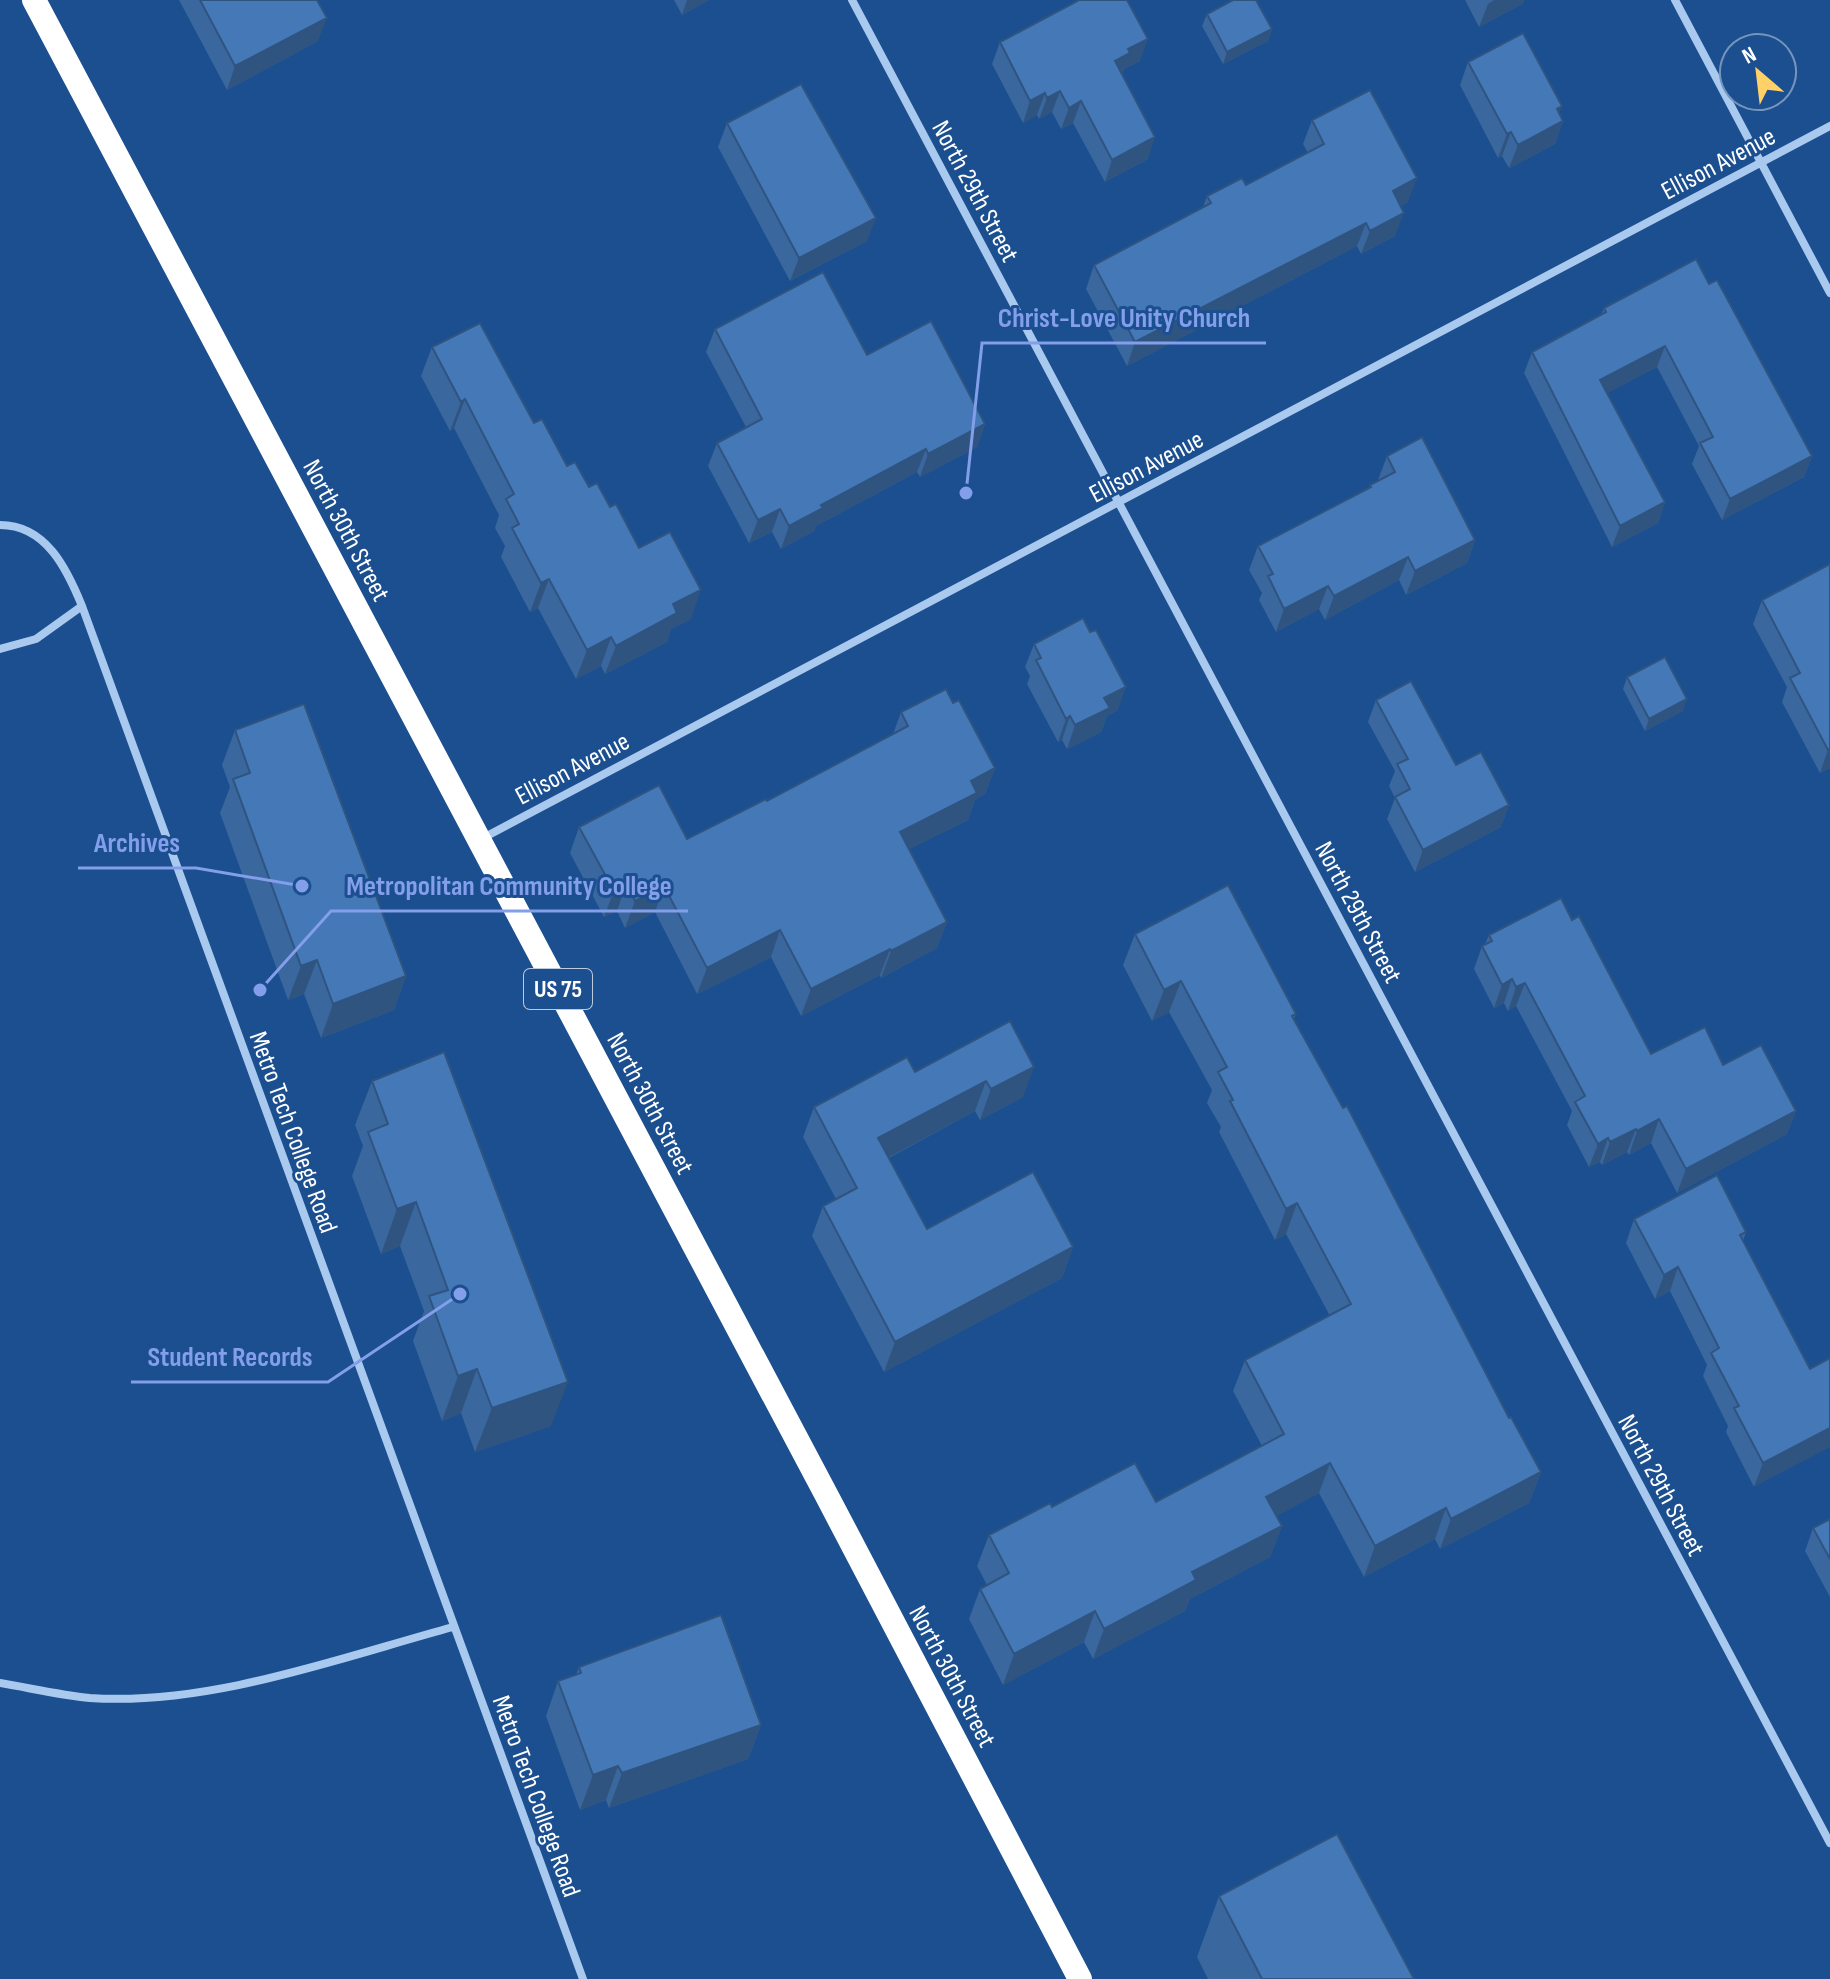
<svg xmlns="http://www.w3.org/2000/svg" width="1830" height="1979" font-family="'Sofia Sans Condensed',sans-serif">
  <style>
    .lines { fill: none; stroke-linecap: round; stroke-linejoin: round }
    .street { stroke: #a9c9ee; stroke-width: 8 }
    .highway { stroke: #fff; stroke-width: 24 }
    .wall { fill: #3a679d }
    .shaded-wall { fill: #305480 }
    .building { fill: #4478b7; stroke: #305480; stroke-width: 2 }
    .labels { text-anchor: middle; stroke-width: 6; stroke-linejoin: round; paint-order: stroke }
    .shield { fill: #1b4f8f; stroke: #bbcadd; stroke-width: 2 }
    .shield-label { font-size: 24px; font-weight: bold; fill: #fff }
    .street-label { font-size: 26px; fill: #fff; stroke: #1b4f8f }
    .leader { fill: none; stroke: #839eea; stroke-width: 3 }
    .callout-dot { fill: #839eea; stroke: #1b4f8f; stroke-width: 3 }
    .callout-label { font-size: 28px; text-anchor: middle; font-weight: bold; fill: #839eea; stroke: #1b4f8f; stroke-width: 6; stroke-linejoin: round; paint-order: stroke }
  </style>
  <rect width="100%" height="100%" fill="#1b4f8f"/>
  <g class="lines">
    <!-- street -->
    <path class="street" d="M852,0L1830,1843
      M1675,0L1830,293
      M0,525C46,525 67,569 82,606L583,1979
      M0,649L36,639L82,606
      M483,838L1830,126
      M0,1683C30,1688 60,1695 90,1698C210,1706 339,1658 453,1627"/>
    <!-- highway -->
    <path class="highway" d="M34,0L828,1498L1080,1979"/>
  </g>
  <!-- wall -->
  <path class="wall" d="M179,0H317L318,41L227,90Z
    M674,0H709L682,15Z
    M1465,0H1524L1522,4L1479,27Z
    M1207,14L1272,29L1268,41L1223,64L1202,26Z
    M1000,42L1140,61L1124,69L1122,75L1148,159L1105,182L1073,123L1061,129L1052,112L1039,119L1037,115L1023,123L992,64Z
    M1468,62L1559,113L1563,121L1555,144L1509,168L1502,156L1498,158L1460,85Z
    M1312,120L1408,202L1401,206L1395,236L1361,254L1357,246L1127,366L1086,289L1094,265L1203,207L1207,196L1246,185L1308,153L1303,144Z
    M727,123L867,241L790,281L718,147Z
    M1709,284L1812,456L1804,477L1722,520L1692,464L1699,446L1657,367L1607,393L1665,502L1658,523L1612,547L1524,373L1532,352L1601,315L1604,308Z
    M715,329L867,355L985,424L977,447L920,477L917,472L816,526L814,531L781,549L772,532L749,543L708,466L717,443L746,427L706,352Z
    M432,347L534,423L567,466L610,507L691,619L671,629L667,642L605,674L601,666L576,679L538,608L530,612L501,557L505,546L495,528L499,515L454,428L450,431L421,376Z
    M1387,456L1475,540L1467,563L1406,595L1399,580L1325,620L1319,609L1276,632L1259,600L1262,593L1249,570L1258,546L1369,488L1370,485L1379,481L1378,480Z
    M1830,564V768L1820,773L1782,702L1787,687L1753,624L1762,600Z
    M1034,644L1118,710L1107,716L1101,732L1067,749L1062,740L1058,742L1027,684L1030,676L1025,667Z
    M1627,677L1683,711L1645,731L1623,689Z
    M1376,700L1456,765L1509,805L1501,827L1415,872L1387,819L1395,798L1389,786L1395,771L1368,722Z
    M953,703L995,768L985,794L975,800L968,820L909,849L947,922L937,948L881,978L880,975L801,1016L771,957L697,994L655,912L625,928L617,911L604,917L570,853L579,827L687,839L767,801L893,734L901,712Z
    M235,730L406,976L394,1010L321,1038L304,994L288,1000L220,813L230,787L222,765Z
    M1572,920L1651,1054L1723,1065L1796,1111L1787,1134L1677,1193L1651,1143L1629,1155L1627,1152L1602,1165L1600,1162L1589,1167L1567,1125L1572,1111L1516,1006L1508,1011L1504,1003L1494,1008L1474,969L1482,946L1485,944L1489,935Z
    M1135,934L1296,1014L1294,1019L1509,1418L1541,1472L1529,1503L1440,1549L1435,1539L1364,1577L1319,1493L1276,1516L1282,1526L1270,1557L1190,1599L1185,1611L1093,1659L1084,1642L1003,1685L969,1619L980,1589L987,1585L977,1566L989,1535L1052,1507L1156,1502L1262,1446L1233,1391L1245,1360L1330,1316L1286,1234L1275,1240L1219,1132L1221,1127L1207,1103L1212,1090L1169,1012L1152,1021L1123,965Z
    M1010,1021L1023,1097L980,1120L975,1111L889,1158L927,1229L1073,1247L1062,1278L884,1372L812,1236L823,1206L836,1199L803,1137L814,1107L915,1072Z
    M372,1081L551,1426L475,1452L461,1413L442,1421L413,1341L424,1311L400,1246L381,1254L352,1176L363,1146L355,1125Z
    M1634,1219L1746,1232L1743,1241L1810,1369L1754,1487L1726,1432L1728,1426L1703,1376L1707,1365L1670,1291L1655,1299L1626,1243Z
    M1830,1519V1597L1805,1551L1813,1528Z
    M579,1667L761,1725L748,1759L609,1808L606,1800L580,1810L546,1716L558,1681L576,1675Z
    M1219,1896L1414,1979H1208L1197,1957Z"/>
  <!-- shaded-wall -->
  <path class="shaded-wall" d="M687,0H709L682,15Z
    M1494,0H1524L1522,4L1479,27L1488,4Z
    M327,18L318,41L227,90L235,66Z
    M1272,29L1268,41L1223,64L1227,52Z
    M1148,39L1140,61L1124,69L1122,75L1115,61L1128,49Z
    M1060,91L1052,112L1039,119L1047,98Z
    M1045,93L1037,115L1023,123L1030,101Z
    M1081,101L1073,123L1061,129L1069,108Z
    M1562,106L1555,125L1563,121L1555,144L1509,168L1518,145L1557,109Z
    M1511,132L1502,156L1498,158L1507,134Z
    M1155,137L1148,159L1105,182L1112,160Z
    M1417,178L1408,202L1384,215L1393,191Z
    M1404,213L1395,236L1361,254L1370,231Z
    M876,218L867,241L790,281L799,258Z
    M1366,223L1357,246L1127,366L1135,342Z
    M1665,346L1657,367L1593,401L1600,380Z
    M465,399L454,428L450,431L461,402Z
    M985,424L977,447L920,477L928,454Z
    M926,449L917,472L816,526L814,531L781,549L789,526L821,505Z
    M1812,456L1804,477L1722,520L1730,499Z
    M1665,502L1658,523L1612,547L1620,526Z
    M780,509L772,532L749,543L758,520Z
    M1475,540L1467,563L1406,595L1415,571Z
    M1408,557L1399,580L1325,620L1334,596Z
    M549,579L538,608L530,612L541,583Z
    M1328,586L1319,609L1276,632L1284,609Z
    M701,590L691,619L671,629L667,642L605,674L616,646L673,604Z
    M611,637L601,666L576,679L587,650Z
    M1126,687L1118,710L1107,716L1101,732L1067,749L1075,725L1104,698Z
    M1687,699L1683,711L1645,731L1649,719Z
    M1070,716L1062,740L1058,742L1066,719Z
    M1830,749V768L1820,773L1828,750Z
    M995,768L985,794L975,800L968,820L890,859L900,832L971,781Z
    M1509,805L1501,827L1415,872L1423,850Z
    M626,884L617,911L604,917L614,891Z
    M664,886L655,912L625,928L635,901Z
    M947,922L937,948L881,978L891,951Z
    M780,930L771,957L697,994L707,968Z
    M890,949L880,975L801,1016L811,989Z
    M317,960L304,994L288,1000L301,966Z
    M406,976L394,1010L321,1038L333,1004Z
    M1512,979L1504,1003L1494,1008L1502,985Z
    M1181,981L1169,1012L1152,1021L1164,990Z
    M1525,983L1516,1006L1508,1011L1516,987Z
    M1034,1067L1023,1097L980,1120L991,1089Z
    M986,1081L975,1111L867,1169L878,1138Z
    M1796,1111L1787,1134L1677,1193L1686,1169Z
    M1659,1119L1651,1143L1629,1155L1637,1131Z
    M1636,1129L1627,1152L1602,1165L1610,1142Z
    M1608,1138L1600,1162L1589,1167L1598,1144Z
    M416,1202L400,1246L381,1254L397,1209Z
    M1297,1203L1286,1234L1275,1240L1286,1209Z
    M1073,1247L1062,1278L884,1372L895,1342Z
    M1678,1267L1670,1291L1655,1299L1664,1275Z
    M477,1369L461,1413L442,1421L458,1376Z
    M568,1382L551,1426L475,1452L492,1408Z
    M1830,1428V1447L1754,1487L1763,1463Z
    M1330,1463L1319,1493L1255,1528L1266,1497Z
    M1541,1472L1529,1503L1440,1549L1451,1519Z
    M1446,1508L1435,1539L1364,1577L1375,1546Z
    M1282,1526L1270,1557L1190,1599L1185,1611L1093,1659L1104,1629L1192,1572Z
    M1095,1611L1084,1642L1003,1685L1014,1654Z
    M761,1725L748,1759L609,1808L622,1773Z
    M618,1766L606,1800L580,1810L593,1775Z"/>
  <!-- building -->
  <path class="building" d="M200,0H317L327,18L235,66Z
    M1079,0H1127L1148,39L1128,49L1130,53L1115,61L1155,137L1112,160L1081,101L1069,108L1060,91L1047,98L1045,93L1030,101L1000,42Z
    M1233,0H1256L1272,29L1227,52L1207,14Z
    M1523,33L1562,106L1557,109L1563,121L1518,145L1511,132L1507,134L1468,62Z
    M801,84L876,218L799,258L727,123Z
    M1370,90L1417,178L1393,191L1404,213L1370,231L1366,223L1135,342L1094,265L1211,203L1207,196L1242,178L1246,185L1324,144L1312,120Z
    M1696,259L1709,284L1717,280L1812,456L1730,499L1700,443L1713,437L1665,346L1600,380L1665,502L1620,526L1532,352L1606,312L1604,308Z
    M823,272L867,355L931,321L985,424L928,454L926,449L821,505L823,508L789,526L780,509L758,520L717,443L762,419L715,329Z
    M480,323L534,423L542,419L567,466L575,462L589,487L597,483L610,507L616,504L639,548L670,532L701,590L673,604L677,613L616,646L611,637L587,650L549,579L541,583L512,528L519,524L506,499L514,494L465,399L461,402L432,347Z
    M1422,437L1475,540L1415,571L1408,557L1334,596L1328,586L1284,609L1268,576L1273,574L1258,546L1371,487L1370,485L1395,472L1387,456Z
    M1830,564V749L1828,750L1790,678L1800,673L1762,600Z
    M1083,618L1090,632L1096,630L1126,687L1104,698L1110,708L1075,725L1070,716L1066,719L1036,660L1041,658L1034,644Z
    M1665,657L1687,699L1649,719L1627,677Z
    M1411,681L1456,765L1481,752L1509,805L1423,850L1395,797L1410,789L1397,764L1408,759L1376,700Z
    M946,689L953,703L959,700L995,768L971,781L977,793L900,832L947,922L891,951L890,949L811,989L780,930L707,968L664,886L635,901L626,884L614,891L579,827L659,785L687,839L766,799L767,801L908,726L901,712Z
    M304,704L406,976L333,1004L317,960L301,966L233,779L250,773L235,730Z
    M1228,885L1296,1014L1292,1016L1343,1108L1347,1106L1509,1418L1511,1417L1541,1472L1451,1519L1446,1508L1375,1546L1330,1463L1266,1497L1282,1526L1192,1572L1196,1580L1104,1629L1095,1611L1014,1654L980,1589L1009,1573L989,1535L1050,1503L1052,1507L1135,1463L1156,1502L1284,1434L1245,1360L1351,1304L1297,1203L1286,1209L1230,1101L1233,1100L1218,1072L1227,1067L1181,981L1164,990L1135,934Z
    M1561,898L1572,920L1579,916L1651,1054L1705,1027L1723,1065L1761,1045L1796,1111L1686,1169L1659,1119L1637,1131L1636,1129L1610,1142L1608,1138L1598,1144L1575,1102L1585,1096L1525,983L1516,987L1512,979L1502,985L1482,946L1492,941L1489,935Z
    M1010,1021L1034,1067L991,1089L986,1081L878,1138L927,1229L1033,1172L1073,1247L895,1342L823,1206L857,1188L814,1107L907,1057L915,1072Z
    M444,1052L568,1382L492,1408L477,1369L458,1376L429,1296L448,1290L416,1202L397,1209L368,1132L388,1124L372,1081Z
    M1717,1175L1746,1232L1740,1235L1810,1369L1830,1358V1428L1763,1463L1734,1408L1739,1406L1711,1353L1719,1348L1678,1267L1664,1275L1634,1219Z
    M1830,1519V1559L1813,1528Z
    M721,1615L761,1725L622,1773L618,1766L593,1775L558,1681L581,1673L579,1667Z
    M1337,1834L1414,1979H1262L1219,1896Z"/>
  <g class="labels">
    <!-- shield labels -->
    <rect class="shield" x="524" y="969" width="68" height="40" rx="6"/>
    <g class="shield-label">
      <text x="558" y="997">US 75</text>
    </g>
    <!-- street labels -->
    <g class="street-label">
      <text transform="translate(1718 163) rotate(-28)" y="9">Ellison Avenue</text>
      <text transform="translate(976 191) rotate(62)" y="9">North 29th Street</text>
      <text transform="translate(1146 466) rotate(-28)" y="9">Ellison Avenue</text>
      <text transform="translate(347 530) rotate(62)" y="9">North 30th Street</text>
      <text transform="translate(572 768) rotate(-28)" y="9">Ellison Avenue</text>
      <text transform="translate(1359 912) rotate(62)" y="9">North 29th Street</text>
      <text transform="translate(651 1103) rotate(62)" y="9">North 30th Street</text>
      <text transform="translate(294 1132) rotate(70)" y="9">Metro Tech College Road</text>
      <text transform="translate(1662 1485) rotate(62)" y="9">North 29th Street</text>
      <text transform="translate(953 1676) rotate(62)" y="9">North 30th Street</text>
      <text transform="translate(537 1796) rotate(70)" y="9">Metro Tech College Road</text>
    </g>
  </g>
  <!-- callouts -->
  <path class="leader" d="M966 493L982 343H1266M302 886L196 868H78M260 990L331 911H688M460 1294L328 1382H131"/>
  <g class="callout-dot">
    <circle cx="966" cy="493" r="8"/>
    <circle cx="302" cy="886" r="8"/>
    <circle cx="260" cy="990" r="8"/>
    <circle cx="460" cy="1294" r="8"/>
  </g>
  <g class="callout-label">
    <text x="1124" y="327">Christ-Love Unity Church</text>
    <text x="137" y="852">Archives</text>
    <text x="509" y="895">Metropolitan Community College</text>
    <text x="230" y="1366">Student Records</text>
  </g>
  <!-- north arrow -->
  <g transform="translate(1758 72) rotate(332)"><circle r="38" fill="#1b4f8f" stroke="#7695bc" stroke-width="2"/>
  <path d="M0-6L14 30L0 20L-14 30Z" fill="#ffd166"/>
  <text y="-12" font-size="22" font-weight="bold" text-anchor="middle" fill="#ffffff">N</text>
  </g>
</svg>
